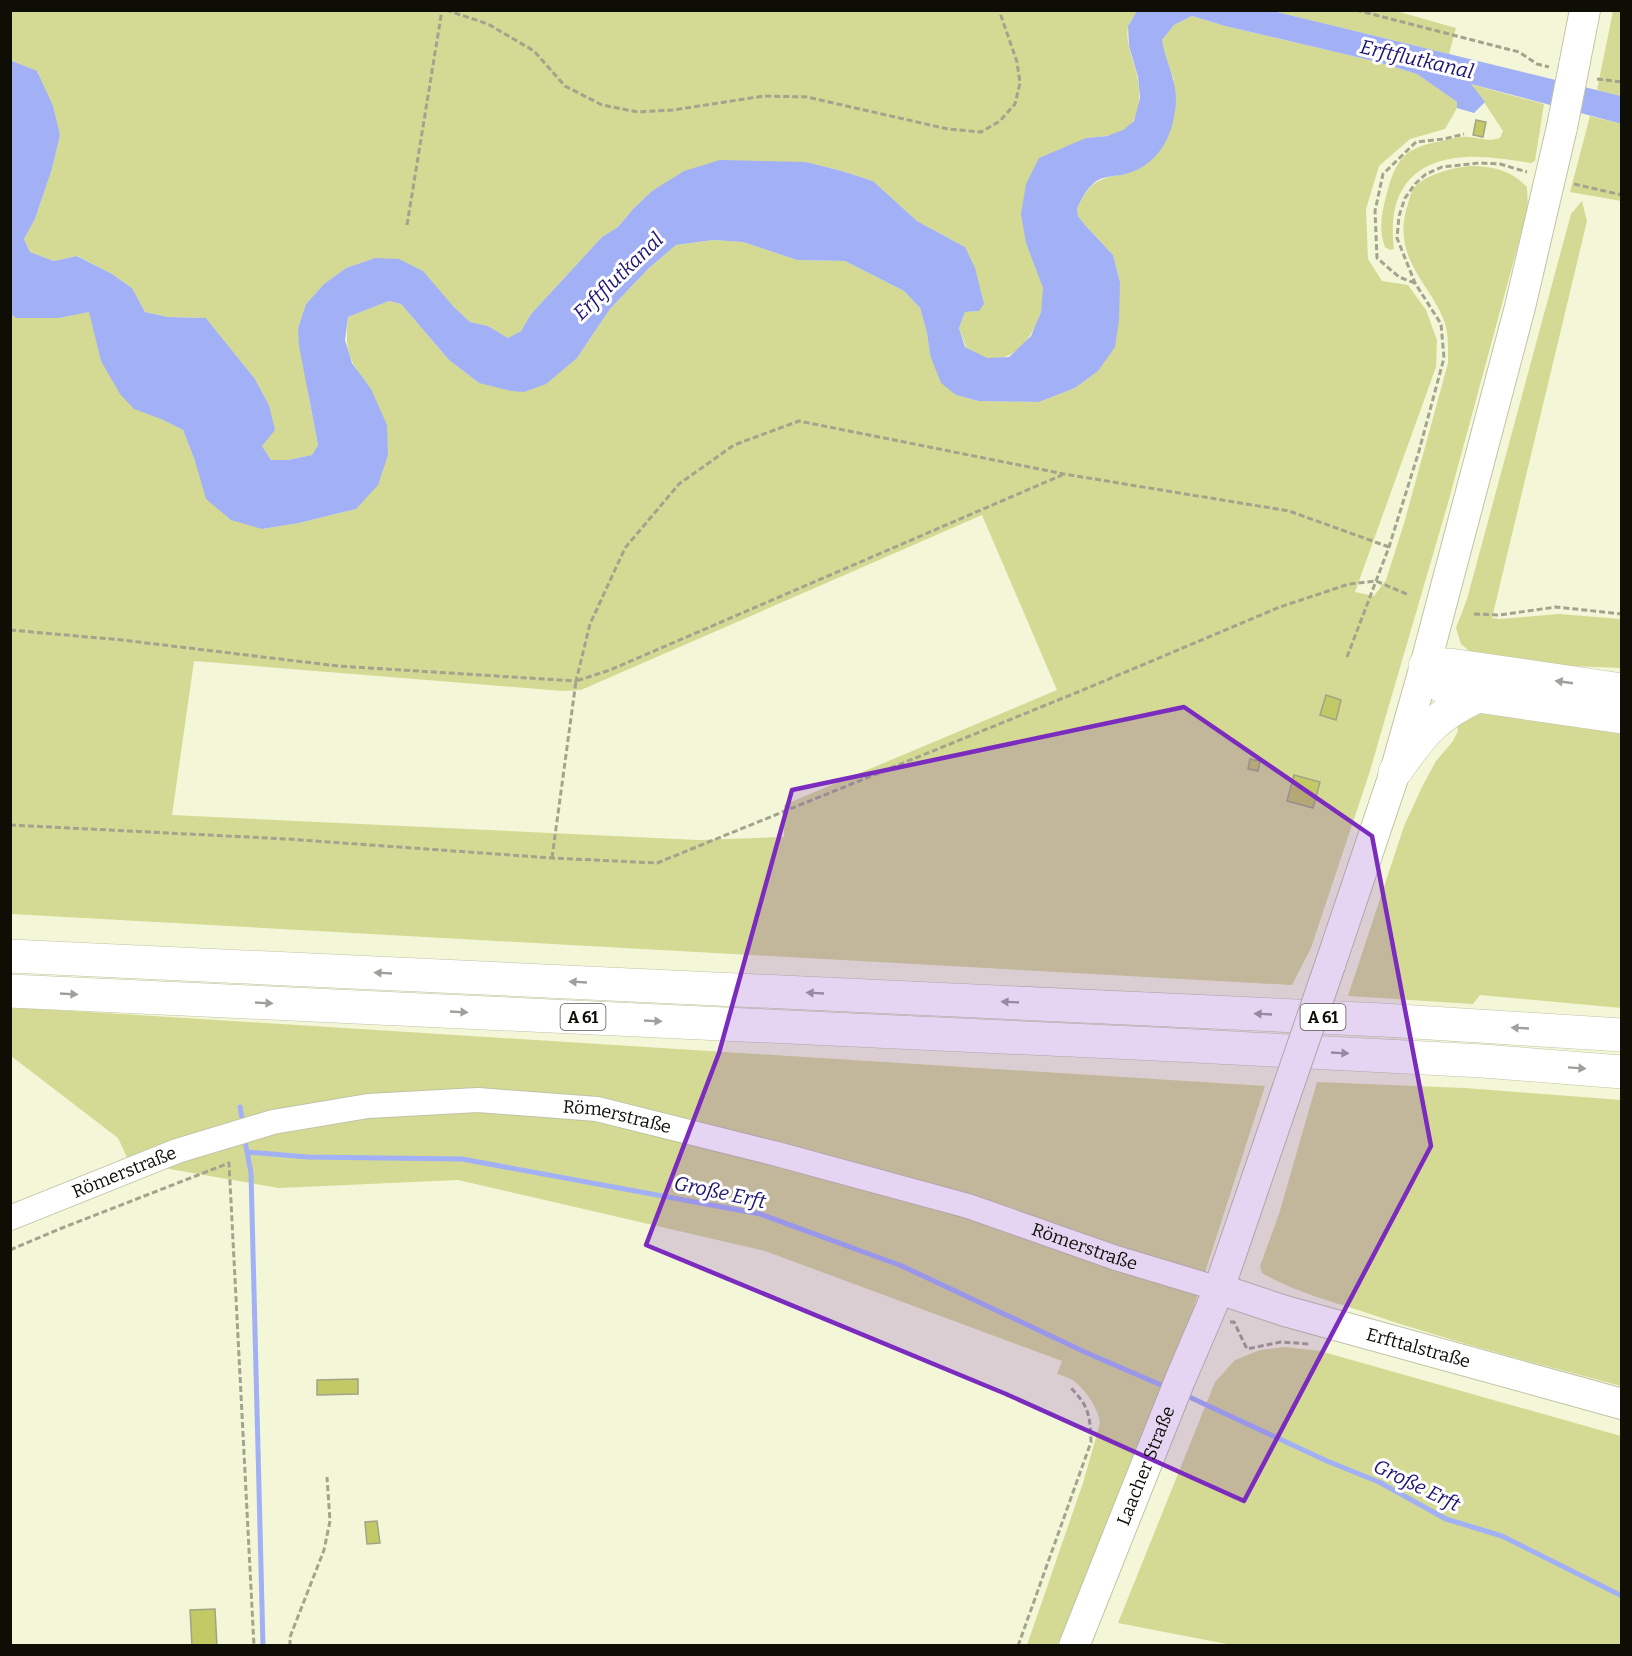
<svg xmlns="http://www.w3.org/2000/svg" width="1632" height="1656" font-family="Bitter,serif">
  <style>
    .green { fill: #d4da93; fill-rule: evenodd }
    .water { fill: #a2b1f6 }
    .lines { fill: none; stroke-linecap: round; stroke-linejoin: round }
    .stream { stroke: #a2b1f6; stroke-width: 5 }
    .building { fill: #c2c965; stroke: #a1a487; stroke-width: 1.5 }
    .minor-casing { stroke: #c0c3a5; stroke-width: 26 }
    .major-casing { stroke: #c0c3a5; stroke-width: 32 }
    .highway-casing { stroke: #c0c3a5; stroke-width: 34 }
    .path { stroke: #a2a48d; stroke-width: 3; stroke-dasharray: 6 3; stroke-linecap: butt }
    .minor { stroke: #fff; stroke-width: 24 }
    .major { stroke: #fff; stroke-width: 30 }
    .highway { stroke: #fff; stroke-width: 33 }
    .major-bridge-casing { stroke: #c0c3a5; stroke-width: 32; stroke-linecap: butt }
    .major-bridge { stroke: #fff; stroke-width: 30 }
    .oneway { fill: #9f9f9b }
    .marked { fill: #7b2cbf; fill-opacity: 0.2; stroke: #7b2cbf; stroke-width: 4.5; stroke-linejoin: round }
    .labels { text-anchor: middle; stroke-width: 6; stroke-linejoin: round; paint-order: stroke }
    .shield { fill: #fff; stroke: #565650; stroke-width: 1.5 }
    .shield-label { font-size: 16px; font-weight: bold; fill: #0e0e05 }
    .street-label { font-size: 18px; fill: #0e0e05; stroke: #fff }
    .water-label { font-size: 20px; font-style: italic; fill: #1c1475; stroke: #fff }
  </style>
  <rect width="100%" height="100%" fill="#f3f7d8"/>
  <!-- green -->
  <path class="green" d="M10,11H1137C1135,15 1130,21 1128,27C1125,44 1134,60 1137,76C1141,94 1141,121 1123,131C1112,136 1098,137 1086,138L1026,243C1031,257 1040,274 1043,287C1048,316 1020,366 987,358C980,356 972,351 966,347L959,328L965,312L979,311L965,247L917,221L873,181L842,171L806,162L652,191L633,209L618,227L602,237L531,314L521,331L508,338L488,326L470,322L453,306L375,258L346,268L324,284L306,304L298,328L309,399L318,445L312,455L288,460H271L262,446L269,405L255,379L206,318L168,317L145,312L132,288L112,274L78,256L54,261L30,252L24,239L35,219L52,169L60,135L38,72L11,60Z
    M1273,11H1396L1456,28L1449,54Z
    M1613,11H1621V96L1597,90Z
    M1192,16L1225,26L1378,62L1417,74L1457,102V108L1445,129L1410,139L1379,166L1366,209L1368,259L1382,281L1408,285L1426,310L1437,340L1436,367L1355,592L1374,596L1386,580L1405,520L1448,363C1448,348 1449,332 1443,318C1435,298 1420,282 1411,262C1402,243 1401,224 1408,204C1409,200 1410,195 1412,191C1421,175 1456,166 1474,166C1497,167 1511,171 1527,187L1528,208L1448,503L1369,774L1311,948L1292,985L11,914L10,315L16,318H59L89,311L161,419L183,430L195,461L262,529L299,523L356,509L371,389C350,361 344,354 348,317L389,301L401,304L449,360L479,383L577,358L610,309L649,268L676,245L713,240L743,242L797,260L845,261L904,291L920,308L927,333L930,355L956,395L978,401L1039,402L1075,388L1098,371L1120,282L1113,255L1085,225L1078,216L1077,208C1091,182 1097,178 1126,174L1174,80L1164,54L1162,40L1174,25ZM982,515L1057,690L784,805V837L698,840L172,815L194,661L562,691L581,690Z
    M1470,84L1544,104L1535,161L1531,163C1511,160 1486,156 1466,157C1409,160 1387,195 1394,249L1390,250L1385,247C1378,229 1382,211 1387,193C1396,158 1406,147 1442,141C1450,139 1460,136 1469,137C1482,138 1487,142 1500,138L1503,131L1484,102Z
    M1590,116L1621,124V201L1570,192Z
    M1582,201L1587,221L1492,618L1500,619L1559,614L1621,619V668L1519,664L1474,655L1461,644L1456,628L1467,599L1571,214Z
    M1474,708L1621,726V1008L1480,995L1473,1004L1348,996L1404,826L1422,787L1436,761L1453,741L1458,731L1455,716Z
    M10,1007L1265,1086L1169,1384L1057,1645H1027L1083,1483L1100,1423C1098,1408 1087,1392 1075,1382C1070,1378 1063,1376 1057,1374L1062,1361L765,1251L458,1180L279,1188L129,1162L118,1138L11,1056Z
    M1317,1082L1465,1088L1621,1100V1386C1534,1363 1446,1340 1361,1311C1327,1300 1293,1291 1262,1273L1260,1266L1279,1214Z
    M1285,1347L1320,1351L1621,1436V1645L1237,1646L1118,1623L1215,1382L1235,1360L1260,1350Z"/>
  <!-- water -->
  <path class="water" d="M1137,11H1273L1621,96L1622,124L1471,84L1485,102L1474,113L1457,108V102L1417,74L1378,62L1225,26L1192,16L1174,25L1162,40C1165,61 1176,78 1176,99C1175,132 1161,164 1126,174C1114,177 1101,175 1092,185C1085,191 1081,201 1077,208L1078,216L1085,225L1113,255L1120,282L1119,320L1115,347L1098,371L1075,388L1039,402L978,401L956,395L941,383L930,355L927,333L920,308L904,291L845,261L797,260L743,242L713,240L676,245L649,268L610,309L577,358L546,384L524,392L511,391L479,383L449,360L401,304L389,301L348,317L345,340L352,363L371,389L387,425L388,455L378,485L356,509L299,523L262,529L231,520L206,499L195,461L183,430L161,419L134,409L120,394L101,361L89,312L59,318H16L11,315L10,60L37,71L53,106L60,135L52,169L35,219L24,239L30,252L54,261L77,256L112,274L132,288L145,312L168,317L206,318L255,379L269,405L275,430L262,446L271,460H288L312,455L318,445L299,346L298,328L306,304L324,284L346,268L375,258L399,259L423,271L453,306L470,322L488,326L508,338L521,331L531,314L602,237L618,227L633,209L652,191L684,171L720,160L806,162L842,171L873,181L917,221L965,247L975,268L984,304L979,311L965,312L959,328L965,347L987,358L1009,357L1031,336L1041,312L1043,288L1026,243L1021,214L1026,184L1039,158L1086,138L1107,136L1123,130L1134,121L1140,98L1138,77L1129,46L1128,26Z"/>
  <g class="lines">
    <!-- stream -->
    <path class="stream" d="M240,1107L243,1123
      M244,1136L251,1173L263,1646
      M247,1152L307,1157L462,1159L760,1214L902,1266L1087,1353L1168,1388
      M1185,1395L1327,1461L1379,1482L1446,1519L1502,1536L1622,1596"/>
  </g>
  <!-- building -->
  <path class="building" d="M1476,120L1486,122L1483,137L1473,135Z
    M1326,695L1341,700L1336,720L1320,715Z
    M1250,759L1260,761L1258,771L1248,769Z
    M1294,775L1320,782L1313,808L1287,801Z
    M358,1379V1394L317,1395V1380Z
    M377,1521L380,1543L367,1544L365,1522Z
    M215,1609L217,1646H192L190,1610Z"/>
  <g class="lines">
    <!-- minor casing -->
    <g class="minor-casing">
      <g id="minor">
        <path id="s1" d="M10,1218L177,1151L273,1122L368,1106L478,1100L597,1109L777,1154L968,1206L1116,1258L1219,1289"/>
      </g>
    </g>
    <!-- major casing -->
    <g class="major-casing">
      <g id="major">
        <path d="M1574,66L1585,10"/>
        <path d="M1330,965L1395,772L1425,666L1520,307L1562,127"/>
        <path id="s2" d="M1219,1289L1285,1311L1622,1404"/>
        <path id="s3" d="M1074,1646L1180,1380L1219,1289L1285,1096"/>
      </g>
    </g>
    <!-- highway casing -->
    <g class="highway-casing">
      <path id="highway" d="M1425,666L1444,688L1478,696L1622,717
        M1425,666L1450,665L1622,690
        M1395,772C1422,734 1434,716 1478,696
        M10,956L1383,1020L1622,1035
        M10,991L1156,1044L1483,1061L1622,1072"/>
    </g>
    <!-- path -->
    <path class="path" d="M446,10L488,24L534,51L565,86L602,105L638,112L673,110L764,96L807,97L948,129L981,132L1000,121L1015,104L1020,83L1017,62L999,10
      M1356,10L1519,52L1537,64L1549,67
      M1597,79L1622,82
      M1574,184L1622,195
      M407,225L442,10
      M1415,283L1399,277L1377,258L1375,211L1383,174L1416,142L1444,139L1464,134
      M1474,614L1499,615L1556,607L1622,614
      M10,630L122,640L338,666L576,681L590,624L625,548L679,484L734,445L799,421L1064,474L1289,511L1389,547
      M1347,657L1389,547L1419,451L1444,358L1441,324L1415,283L1397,238L1399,216L1405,198L1415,184L1426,174L1442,167L1479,163L1500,164L1527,172
      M10,825L287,839L552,858L657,863L1078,692L1280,607L1349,584L1376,581L1409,595
      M552,858L576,681L610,670L1062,475
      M10,1250L62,1228L229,1163L254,1646
      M1230,1322H1234L1247,1349L1281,1342L1310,1344
      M290,1646V1637L324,1550L330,1521L327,1477
      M1018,1646L1091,1442C1090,1415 1089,1406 1070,1387"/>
    <!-- minor -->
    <use href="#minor" class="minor"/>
    <!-- major -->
    <use href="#major" class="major"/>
    <!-- highway -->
    <use href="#highway" class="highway"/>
    <!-- major-bridge casing -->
    <g class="major-bridge-casing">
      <path id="major-bridge" d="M1562,127L1574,66
        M1285,1096L1330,965"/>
    </g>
    <!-- major-bridge -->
    <use href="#major-bridge" class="major-bridge"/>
  </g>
  <!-- one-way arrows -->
  <defs><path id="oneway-solid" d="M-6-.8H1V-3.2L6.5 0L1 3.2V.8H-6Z" transform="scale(1.5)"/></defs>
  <g class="oneway">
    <use href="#oneway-solid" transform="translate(1564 682) rotate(-172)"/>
    <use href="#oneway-solid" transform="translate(383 973) rotate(-177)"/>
    <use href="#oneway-solid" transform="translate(578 982) rotate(-177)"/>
    <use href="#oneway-solid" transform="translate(815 993) rotate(-177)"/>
    <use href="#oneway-solid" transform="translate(69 994) rotate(3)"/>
    <use href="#oneway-solid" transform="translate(1010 1002) rotate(-177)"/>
    <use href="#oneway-solid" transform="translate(264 1003) rotate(3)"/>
    <use href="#oneway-solid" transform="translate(459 1012) rotate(3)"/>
    <use href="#oneway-solid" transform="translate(1263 1014) rotate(-177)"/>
    <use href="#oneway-solid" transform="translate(653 1021) rotate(3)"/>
    <use href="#oneway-solid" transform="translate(1520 1028) rotate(-177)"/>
    <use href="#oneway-solid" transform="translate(1340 1053) rotate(3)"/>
    <use href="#oneway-solid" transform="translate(1577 1068) rotate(4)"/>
  </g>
  <!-- marked area -->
  <path class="marked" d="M1184,707L1372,836L1431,1146L1244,1501L1006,1394L646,1245L719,1053L792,790Z"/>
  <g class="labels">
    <!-- shield labels -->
    <g class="shield">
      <rect x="560.5" y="1004" width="45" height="26" rx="4.5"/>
      <rect x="1300.5" y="1004" width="45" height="26" rx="4.5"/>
    </g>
    <g class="shield-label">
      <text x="583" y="1023">A 61</text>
      <text x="1323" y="1023">A 61</text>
    </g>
    <!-- street labels -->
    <g class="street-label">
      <text dy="6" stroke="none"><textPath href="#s1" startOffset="627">Römerstraße</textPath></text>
      <text dy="6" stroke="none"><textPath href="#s1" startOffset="123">Römerstraße</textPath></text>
      <text dy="6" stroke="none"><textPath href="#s1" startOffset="1113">Römerstraße</textPath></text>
      <text dy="6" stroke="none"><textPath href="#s2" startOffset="208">Erfttalstraße</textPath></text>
      <text dy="6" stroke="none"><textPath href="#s3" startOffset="194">Laacher Straße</textPath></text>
    </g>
    <!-- water labels -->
    <g class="water-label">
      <text transform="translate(1417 59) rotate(13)" y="7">Erftflutkanal</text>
      <text transform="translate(618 276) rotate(-44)" y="7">Erftflutkanal</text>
      <text transform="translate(720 1192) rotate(12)" y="7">Große Erft</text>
      <text transform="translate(1417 1485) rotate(26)" y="7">Große Erft</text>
    </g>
  </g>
  <!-- border -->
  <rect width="1632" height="1656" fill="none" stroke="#0e0e05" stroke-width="24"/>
</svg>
